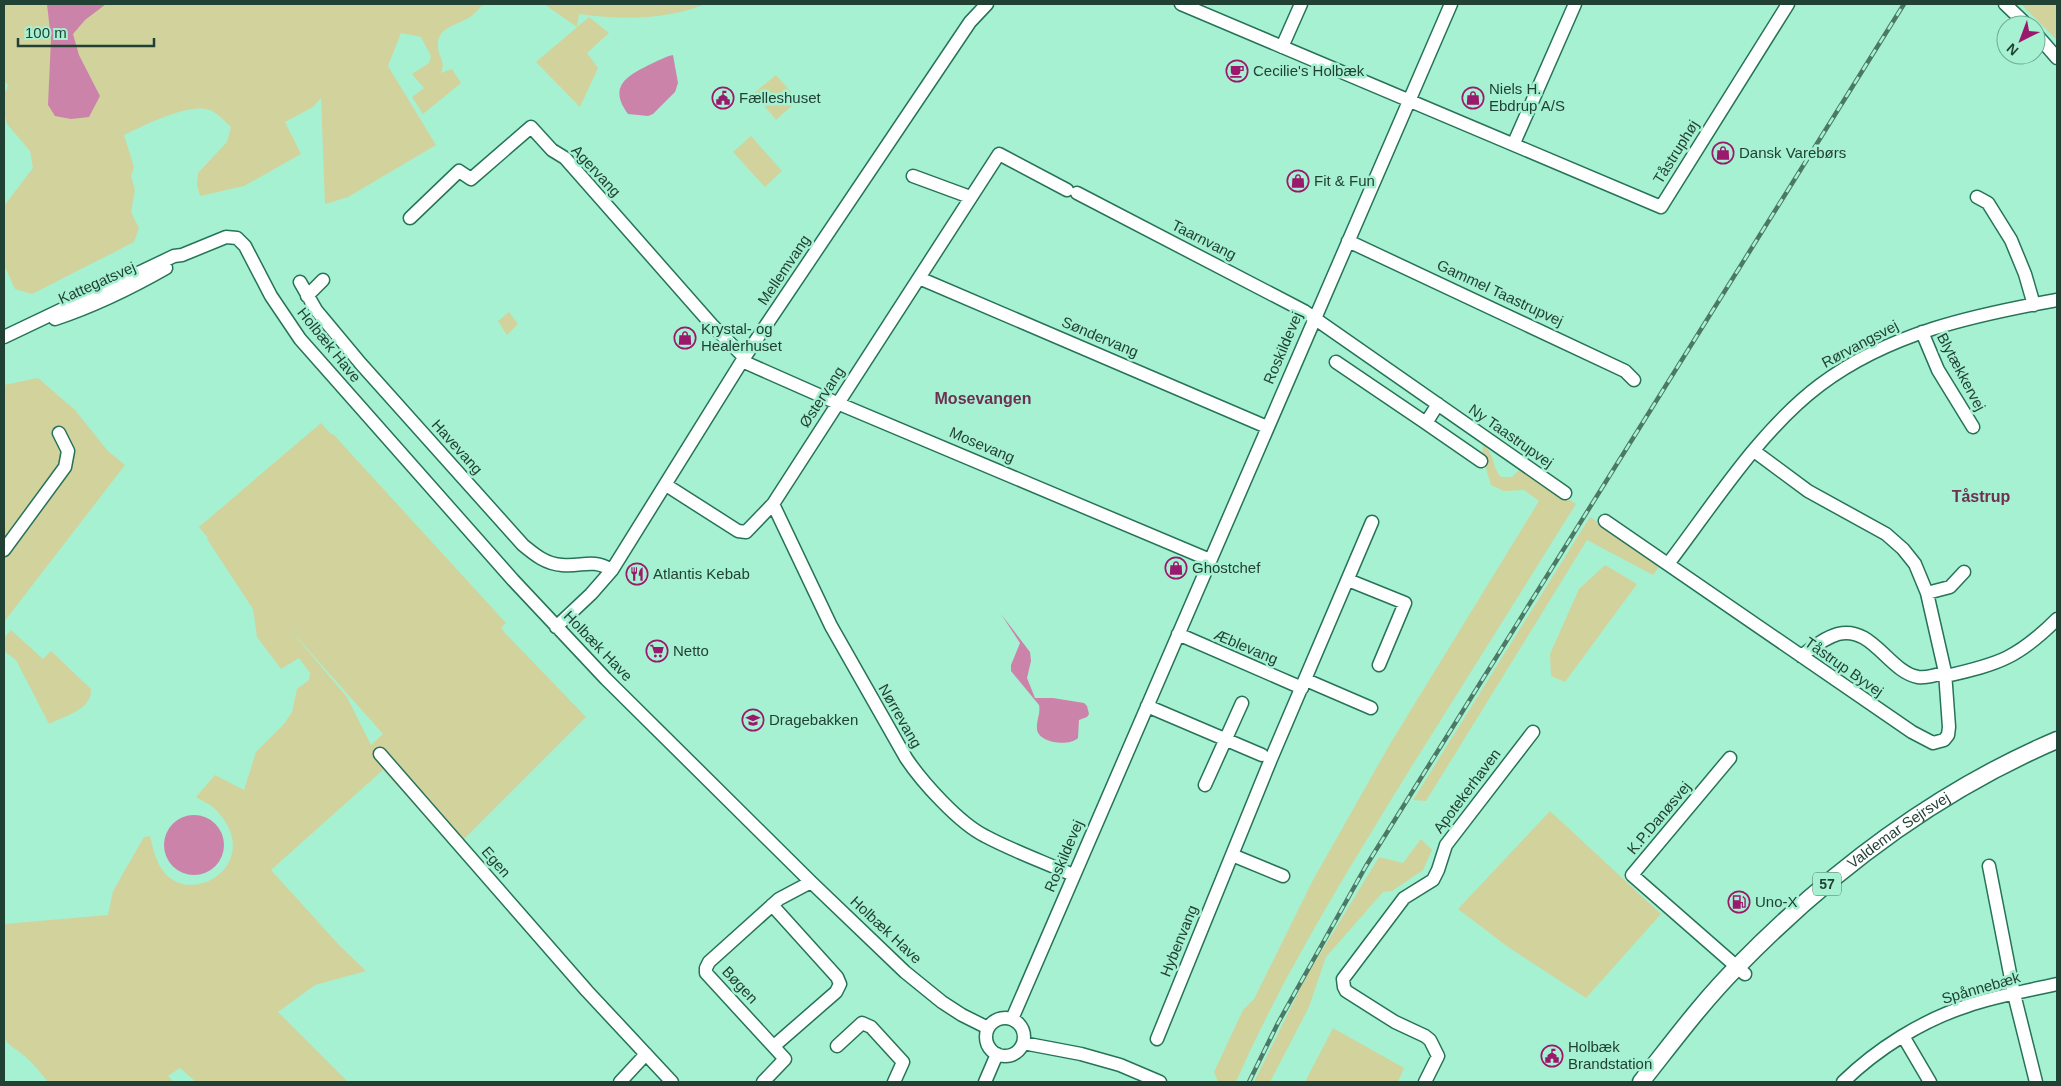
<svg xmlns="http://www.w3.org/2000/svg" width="2061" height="1086" font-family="Arial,sans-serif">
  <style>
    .green { fill: #d2d29d; fill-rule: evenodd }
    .water { fill: #cb83a9 }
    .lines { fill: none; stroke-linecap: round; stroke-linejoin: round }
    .minor-casing { stroke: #267359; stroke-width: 15 }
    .major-casing { stroke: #267359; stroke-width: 19 }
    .minor { stroke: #fff; stroke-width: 12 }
    .major { stroke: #fff; stroke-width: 16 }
    .rail-casing { stroke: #4c7866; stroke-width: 4.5 }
    .rail { stroke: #a6f1d2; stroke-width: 2.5; stroke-dasharray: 8; stroke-linecap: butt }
    .labels { text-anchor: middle; stroke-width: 5; stroke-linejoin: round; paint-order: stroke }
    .shield { fill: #a6f1d2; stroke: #4a7664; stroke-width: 1 }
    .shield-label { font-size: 14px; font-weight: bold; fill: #224135 }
    .poi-label { font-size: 15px; fill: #224135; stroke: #a6f1d2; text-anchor: start }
    .street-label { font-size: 15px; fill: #224135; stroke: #a6f1d2 }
    .neighbourhood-label { font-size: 16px; font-weight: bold; fill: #6e2f53; stroke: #a6f1d2 }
  </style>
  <rect width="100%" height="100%" fill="#a6f1d2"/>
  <!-- green -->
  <path class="green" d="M4,4H62L48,7L100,96L79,55L74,38L67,26L106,4H484C479,8 475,14 470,17C458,25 436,27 438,47C439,59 446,61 441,73L452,69L461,83L423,114L412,97L424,88L412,74L429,63L431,56L421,37L401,33L388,66L436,145L348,197L325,204L321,98L313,107L285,122L301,154L244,186L200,196L197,185L198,173L227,142L231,127C225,121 217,113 210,110C190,102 142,126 124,135L134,167L131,176L135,190L131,212L139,228L134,242L32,294L15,289L4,265V206L33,168L30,151L7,124L4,111V89L6,91L8,85L4,80Z
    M544,4H706C665,20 622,20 579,14L577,27Z
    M2021,4H2057V40Z
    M589,17L609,33L587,53L598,68L580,107L536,62Z
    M776,75L798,100L776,120L754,93Z
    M751,136L782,171L765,187L733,152Z
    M509,312L518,324L507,335L498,321Z
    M38,378L75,410L107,450L125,465L4,622V385Z
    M321,423L332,435L333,434L506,623L501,628L505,633L586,717L454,849L383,770L271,870L340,946L366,971L315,985L278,1012L348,1082H196L180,1068L168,1076L174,1082H48C40,1072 32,1062 22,1054C15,1048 9,1046 4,1038V924L108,915L113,891L144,837L150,836C153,847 155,858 161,868C189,912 268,862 215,809C210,804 202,801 196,797L215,775L244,790L256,752L284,724L292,712L297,689L309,680L310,673L299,658L281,669L257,637L253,609L207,539L208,538L199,527ZM286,625L383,734L371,745L347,697Z
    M1483,445C1496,455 1491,466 1501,477H1512L1521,468L1576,504C1518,597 1460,689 1402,782C1342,880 1282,977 1236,1082H1218L1214,1072L1243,1010L1254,999L1313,880L1390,744L1539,501L1524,490L1504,491L1491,485L1482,456Z
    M1590,517L1661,564L1653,575L1587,540L1426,801L1413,800Z
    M1605,565L1637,584L1565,682L1551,676L1550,654L1579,589Z
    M11,630L43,659L51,651L91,689C92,710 65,716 49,724L16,660L4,651V638Z
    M1550,811L1661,914L1586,998L1508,947L1458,909Z
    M1421,839L1432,850L1423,870L1392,891L1383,892L1326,957L1309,1007L1270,1082H1254L1306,977L1379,857L1403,863Z
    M1333,1028L1404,1068L1398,1082H1305Z"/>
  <!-- water -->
  <path class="water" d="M47,4H106L85,20L73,34L79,55L100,96L89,117L71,119L55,116L48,105L51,39Z
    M673,55L678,83L675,92L653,114L648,116L628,114C608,87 626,76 651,64C658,61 664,57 673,55Z
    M1001,614L1030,652L1031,661L1027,678L1035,698H1053L1084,703L1087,706L1089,714L1087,717L1079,720L1078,738C1069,747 1038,743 1037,729C1036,721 1041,713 1039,705L1011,671V665L1020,643Z
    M164 845a30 30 0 1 1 60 0a30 30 0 1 1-60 0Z"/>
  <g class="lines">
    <!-- minor casing -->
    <g class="minor-casing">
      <path id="minor" d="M1181,4L1661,207L1788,4
        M2005,4L2027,25
        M2036,34L2057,58
        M1282,47L1301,4
        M1514,143L1575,4
        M913,176L970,197
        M1077,193L1304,311L1565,493
        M1977,197L1988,203L2011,240L2025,274L2034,305
        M410,218L459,171L471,179L531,127L552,150L565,158L712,325L744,357
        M1348,241L1625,371L1634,380
        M919,278L1267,427
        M300,282L316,310L361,364L523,545C535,555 546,564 562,565C583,567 591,558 612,570
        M307,296L323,280
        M55,319C94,306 131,288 166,268
        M1922,332L1938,370L1973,427
        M4,337L174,256L182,255L226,237L237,238L245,246L271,296L300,339L513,580L606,679L811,882L905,972L942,1002L962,1015L988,1028
        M742,361L837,403L1210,560
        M1336,362L1426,423L1438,404
        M1426,423L1481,461
        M666,485L738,531L746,532L773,504L999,154L1067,190
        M773,504L831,626L906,758C922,782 959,823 985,836C1013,851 1044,862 1073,875
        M1605,521L1912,732L1933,743L1944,740L1948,735L1949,727L1945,672L1927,593L1915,564L1903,549L1886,534L1808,491L1754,451
        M4,550L65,467L68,451L59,433
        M1668,564C1713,505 1760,430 1820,385C1889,333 1974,315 2057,300
        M1348,580L1405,603L1379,665
        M1927,593L1950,587L1964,572
        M556,627L591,594L612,570L742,361L970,22L987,4
        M1178,634L1302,688
        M1801,656C1812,648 1824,638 1838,634C1872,625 1889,672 1918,677C1927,678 1937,675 1945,672
        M1946,676C1999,664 2018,658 2057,619
        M1306,680L1371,708
        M1147,706L1262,755
        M380,754L587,991L672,1082
        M1730,758L1632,875L1745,974
        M1205,785L1242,703
        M1232,855L1283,876
        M1989,866L2014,994L2036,1082
        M772,905L837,977L840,984L836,992L774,1046
        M986 1037a19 19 0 1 1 38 0a19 19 0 1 1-38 0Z
        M1012,1019L1451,4
        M1903,1036L1930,1082
        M1157,1039L1271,759L1372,522
        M1023,1043L1081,1054L1120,1065L1160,1082
        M837,1046L862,1023L871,1027L903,1062L894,1082
        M620,1082L646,1054
        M763,1082L785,1059L706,973V968L709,962L779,899L811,882
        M985,1082L997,1054
        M1425,1082L1438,1056L1430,1040L1425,1036L1395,1022L1346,991L1344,987L1343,979L1404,898L1433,880L1438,870L1446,845L1533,732
        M1843,1082C1877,1049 1921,1021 1967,1006C1996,996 2027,991 2057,984"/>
    </g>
    <!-- major casing -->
    <g class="major-casing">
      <g id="major">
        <path id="s1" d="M1641,1082C1672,1043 1702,1002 1738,966C1829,873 1937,791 2057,740"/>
      </g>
    </g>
    <!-- minor -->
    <use href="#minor" class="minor"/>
    <!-- major -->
    <use href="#major" class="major"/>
    <!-- rail casing -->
    <g class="rail-casing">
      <path id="rail" d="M1249,1082L1278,1023L1366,866L1904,4"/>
    </g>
    <!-- rail -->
    <use href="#rail" class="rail"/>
  </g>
  <!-- icons -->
  <defs>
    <g id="cafe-ring" transform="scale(1.125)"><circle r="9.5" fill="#a6f1d2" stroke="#9b196d" stroke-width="1.5"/><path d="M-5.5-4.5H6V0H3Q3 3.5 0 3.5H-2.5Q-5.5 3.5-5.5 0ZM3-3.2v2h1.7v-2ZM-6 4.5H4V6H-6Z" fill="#9b196d"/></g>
    <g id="civic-ring" transform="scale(1.125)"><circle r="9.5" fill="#a6f1d2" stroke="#9b196d" stroke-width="1.5"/><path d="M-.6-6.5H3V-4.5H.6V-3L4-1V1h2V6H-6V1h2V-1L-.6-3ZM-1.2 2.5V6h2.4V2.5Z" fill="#9b196d"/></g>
    <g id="shop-ring" transform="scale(1.125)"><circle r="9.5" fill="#a6f1d2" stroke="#9b196d" stroke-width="1.5"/><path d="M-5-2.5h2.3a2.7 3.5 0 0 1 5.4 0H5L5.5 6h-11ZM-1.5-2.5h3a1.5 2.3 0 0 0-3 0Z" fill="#9b196d"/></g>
    <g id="restaurant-ring" transform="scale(1.125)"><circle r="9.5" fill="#a6f1d2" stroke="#9b196d" stroke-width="1.5"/><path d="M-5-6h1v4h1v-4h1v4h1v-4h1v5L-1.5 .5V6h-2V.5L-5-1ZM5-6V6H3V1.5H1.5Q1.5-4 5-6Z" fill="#9b196d"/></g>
    <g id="supermarket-ring" transform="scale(1.125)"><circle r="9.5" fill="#a6f1d2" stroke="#9b196d" stroke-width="1.5"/><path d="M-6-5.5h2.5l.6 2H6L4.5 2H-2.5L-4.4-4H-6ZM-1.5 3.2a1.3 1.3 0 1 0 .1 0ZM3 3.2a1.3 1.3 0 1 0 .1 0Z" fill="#9b196d"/></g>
    <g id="school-ring" transform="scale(1.125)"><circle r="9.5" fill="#a6f1d2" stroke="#9b196d" stroke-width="1.5"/><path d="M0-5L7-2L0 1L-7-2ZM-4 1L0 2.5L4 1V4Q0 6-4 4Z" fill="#9b196d"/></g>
    <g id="fuel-ring" transform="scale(1.125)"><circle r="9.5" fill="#a6f1d2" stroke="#9b196d" stroke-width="1.5"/><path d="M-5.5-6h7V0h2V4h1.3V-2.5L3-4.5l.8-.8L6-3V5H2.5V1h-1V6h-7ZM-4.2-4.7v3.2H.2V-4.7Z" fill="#9b196d"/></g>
  </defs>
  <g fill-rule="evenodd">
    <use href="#cafe-ring" x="1237" y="71"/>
    <use href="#civic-ring" x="723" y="98"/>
    <use href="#shop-ring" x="1473" y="98"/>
    <use href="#shop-ring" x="1723" y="153"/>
    <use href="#shop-ring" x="1298" y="181"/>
    <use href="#shop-ring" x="685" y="338"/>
    <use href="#shop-ring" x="1176" y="568"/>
    <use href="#restaurant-ring" x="637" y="574"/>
    <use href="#supermarket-ring" x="657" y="651"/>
    <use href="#school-ring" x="753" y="720"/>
    <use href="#fuel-ring" x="1739" y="902"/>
    <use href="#civic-ring" x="1552" y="1056"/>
  </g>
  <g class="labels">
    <!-- shield labels -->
    <rect class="shield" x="1813" y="872.5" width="28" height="23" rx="4"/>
    <g class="shield-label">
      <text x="1827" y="889">57</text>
    </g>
    <!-- poi labels -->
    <g class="poi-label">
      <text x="1253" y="76">Cecilie's Holbæk</text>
      <text x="1489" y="94">Niels H.<tspan x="1489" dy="17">Ebdrup A/S</tspan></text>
      <text x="739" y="103">Fælleshuset</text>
      <text x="1739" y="158">Dansk Varebørs</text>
      <text x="1314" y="186">Fit &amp; Fun</text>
      <text x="701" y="334">Krystal- og<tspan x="701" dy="17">Healerhuset</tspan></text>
      <text x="1192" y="573">Ghostchef</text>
      <text x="653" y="579">Atlantis Kebab</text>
      <text x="673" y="656">Netto</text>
      <text x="769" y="725">Dragebakken</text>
      <text x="1755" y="907">Uno-X</text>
      <text x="1568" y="1052">Holbæk<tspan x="1568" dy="17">Brandstation</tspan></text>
    </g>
    <!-- street labels -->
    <g class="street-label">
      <text transform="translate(1676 152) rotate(-58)" y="5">Tåstruphøj</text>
      <text transform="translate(596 171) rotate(47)" y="5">Agervang</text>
      <text transform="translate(1204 240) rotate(27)" y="5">Taarnvang</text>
      <text transform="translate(784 270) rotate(-56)" y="5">Mellemvang</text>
      <text transform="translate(97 283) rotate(-24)" y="5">Kattegatsvej</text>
      <text transform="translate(1500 293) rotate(25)" y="5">Gammel Taastrupvej</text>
      <text transform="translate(1100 337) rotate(23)" y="5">Søndervang</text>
      <text transform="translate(1860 344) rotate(-28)" y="5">Rørvangsvej</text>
      <text transform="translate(329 345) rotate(51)" y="5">Holbæk Have</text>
      <text transform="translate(1283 348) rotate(-67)" y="5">Roskildevej</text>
      <text transform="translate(1961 372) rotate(62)" y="5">Blytækkervej</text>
      <text transform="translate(822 397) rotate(-57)" y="5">Østervang</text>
      <text transform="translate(1511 436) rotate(35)" y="5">Ny Taastrupvej</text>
      <text transform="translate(982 445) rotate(23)" y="5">Mosevang</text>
      <text transform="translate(457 447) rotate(48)" y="5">Havevang</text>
      <text transform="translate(598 646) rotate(46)" y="5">Holbæk Have</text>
      <text transform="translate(1246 647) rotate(23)" y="5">Æblevang</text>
      <text transform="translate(1844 667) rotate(35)" y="5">Tåstrup Byvej</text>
      <text transform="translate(900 716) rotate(60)" y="5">Nørrevang</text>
      <text transform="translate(1467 791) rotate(-53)" y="5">Apotekerhaven</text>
      <text transform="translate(1659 818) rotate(-50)" y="5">K.P.Danøsvej</text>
      <text dy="5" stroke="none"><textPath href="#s1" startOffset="362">Valdemar Sejrsvej</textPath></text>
      <text transform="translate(1064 856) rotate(-67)" y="5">Roskildevej</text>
      <text transform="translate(496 862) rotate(49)" y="5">Egen</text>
      <text transform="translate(886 930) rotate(43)" y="5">Holbæk Have</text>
      <text transform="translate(1179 941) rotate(-68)" y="5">Hybenvang</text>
      <text transform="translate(740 985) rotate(47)" y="5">Bøgen</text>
      <text transform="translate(1981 988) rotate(-16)" y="5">Spånnebæk</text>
    </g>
    <!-- neighbourhood labels -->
    <g class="neighbourhood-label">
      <text x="983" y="404">Mosevangen</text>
      <text x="1981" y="502">Tåstrup</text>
    </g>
  </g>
  <!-- border -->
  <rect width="2061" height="1086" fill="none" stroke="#224135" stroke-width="10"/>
  <!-- north arrow -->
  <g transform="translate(2021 40) rotate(222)"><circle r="24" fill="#a6f1d2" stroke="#71ab93"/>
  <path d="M0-4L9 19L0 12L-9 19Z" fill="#9b196d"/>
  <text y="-8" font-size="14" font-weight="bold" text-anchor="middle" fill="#224135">N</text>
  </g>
  <!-- scale -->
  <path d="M18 38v8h136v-8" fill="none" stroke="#224135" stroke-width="2.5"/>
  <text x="25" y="38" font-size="15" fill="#224135" stroke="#a6f1d2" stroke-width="4" paint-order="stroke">100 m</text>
</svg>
